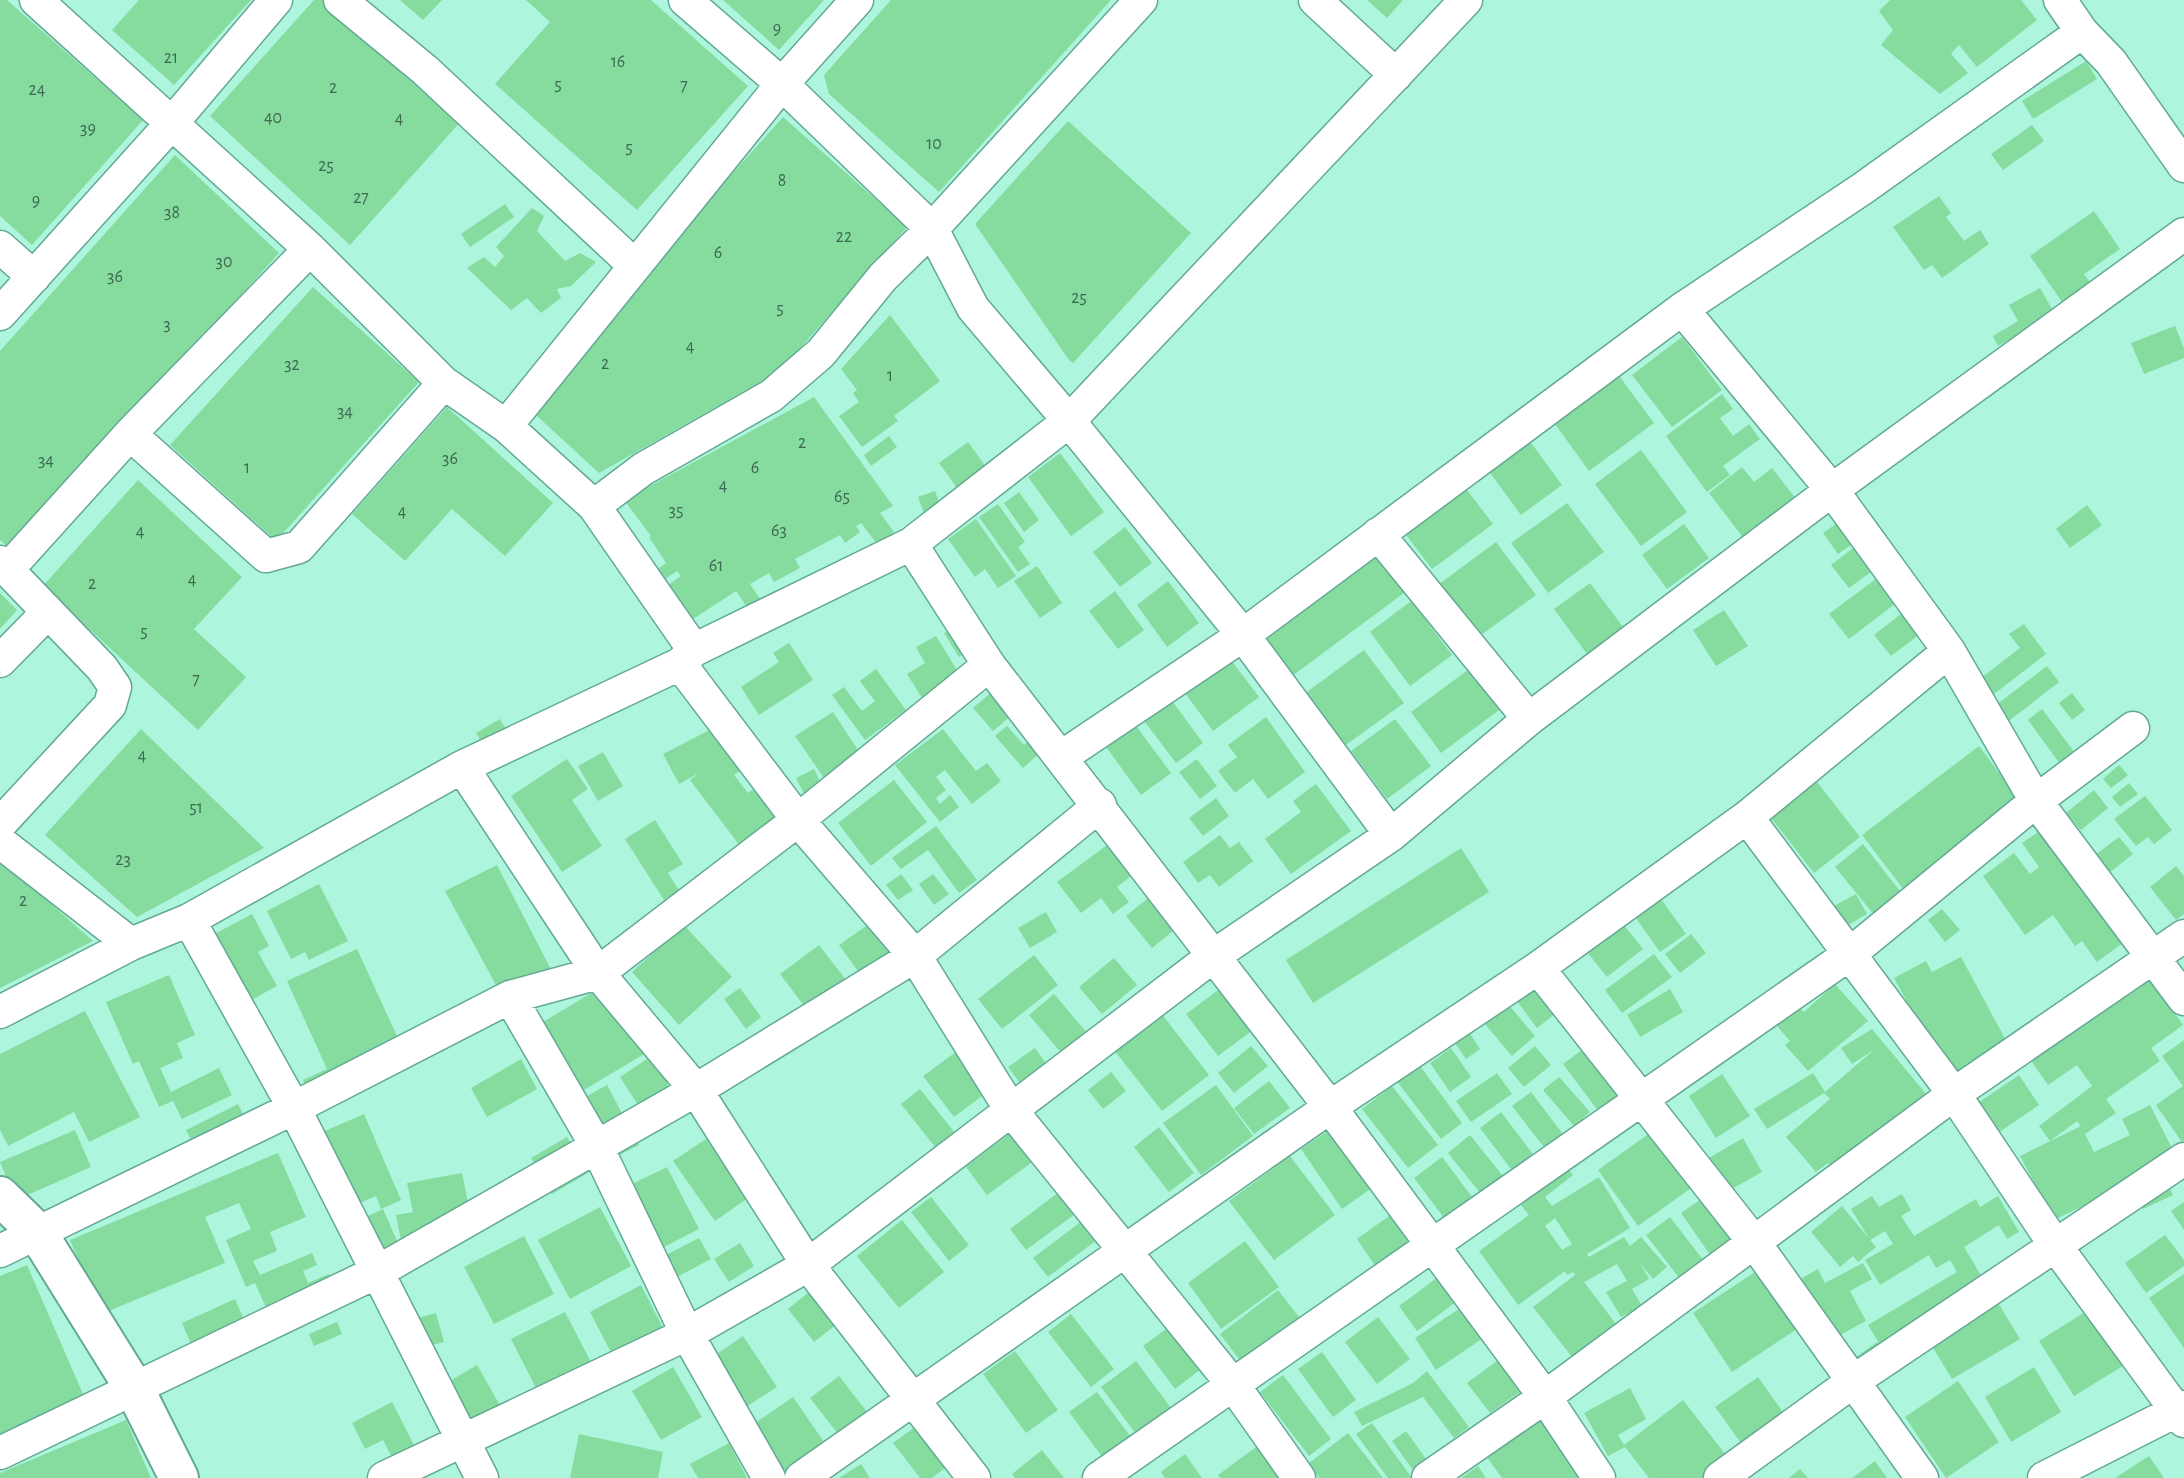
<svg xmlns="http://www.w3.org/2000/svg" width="2184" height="1478" font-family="'Alegreya Sans',sans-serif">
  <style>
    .building { fill: #86dc9e; fill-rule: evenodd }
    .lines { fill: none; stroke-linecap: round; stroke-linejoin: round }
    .street-casing { stroke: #63a994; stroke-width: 35 }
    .secondary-casing { stroke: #63a994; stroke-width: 42 }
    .street { stroke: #fff; stroke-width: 32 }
    .secondary { stroke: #fff; stroke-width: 38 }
    .labels { text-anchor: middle; stroke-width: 7; stroke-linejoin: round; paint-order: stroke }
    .number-label { font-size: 18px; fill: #3d6852 }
  </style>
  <rect width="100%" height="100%" fill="#adf5dd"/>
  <!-- building -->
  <path class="building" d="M0,0H7L143,120L32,245L0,216Z
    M139,0H251L174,85L112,30Z
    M314,0H329L463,119L350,245L210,116Z
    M400,0H442L423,20Z
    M526,0H651L748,86L637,210L495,84L550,22Z
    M723,0H824L779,50Z
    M891,0H1111L939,192L829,94L824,75Z
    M1367,0H1403L1387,18Z
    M1890,0H2021L2037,20L1977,67L1959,45L1951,54L1968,73L1940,94L1881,45L1893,30L1879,11Z
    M2086,61L2097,79L2033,119L2022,101Z
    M783,117L907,227L780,371L599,473L525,405Z
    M1068,121L1191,233L1073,363L1069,360L975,224Z
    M2032,125L2044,141L2003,170L1991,154Z
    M175,155L279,253L11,551L0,540V351Z
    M1939,196L1951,213L1946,217L1964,241L1980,230L1989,244L1942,278L1932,265L1924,270L1893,227Z
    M505,204L514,217L470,247L461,234Z
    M532,208L544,216L537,231L565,261L580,253L596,262L571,286L557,289L561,298L541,313L527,298L511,310L467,268L484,257L495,267L504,256L496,247Z
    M2094,211L2120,249L2084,274L2095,289L2067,309L2030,256Z
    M313,287L419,382L276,541L170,445Z
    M2040,288L2055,314L1998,346L1993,336L2018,321L2009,305Z
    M890,315L940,381L894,416L898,421L862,447L839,416L859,402L853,393L857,390L841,369Z
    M2175,326L2184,348V358L2144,374L2131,343Z
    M1682,337L1722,390L1672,427L1632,375Z
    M1614,369L1654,423L1589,471L1550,417Z
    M1722,394L1733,409L1720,418L1733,436L1749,424L1760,439L1723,466L1730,475L1707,492L1666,436Z
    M814,397L893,506L880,513L894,532L877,544L861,523L856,526L860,532L845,543L840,535L795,559L800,568L774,582L769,573L750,584L762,602L749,610L736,591L687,623L664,588L681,576L677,571L662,581L655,571L666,563L649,537L651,536L624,500Z
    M447,407L553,503L505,556L452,509L405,561L352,514Z
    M889,436L897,447L871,466L864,455Z
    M1529,440L1562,485L1521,515L1488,470Z
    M968,442L989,471L960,492L939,463Z
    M1641,450L1687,512L1641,546L1595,484Z
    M1060,453L1104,512L1071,536L1028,477Z
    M1742,467L1754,482L1772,468L1800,504L1748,544L1709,493Z
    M138,480L242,577L194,629L246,677L198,730L43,586Z
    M1461,482L1493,524L1432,569L1400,527Z
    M935,491L941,507L924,513L918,497Z
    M1019,492L1039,520L1024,532L1004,503Z
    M1567,503L1604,552L1548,593L1511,543Z
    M998,504L1025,542L1018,547L1030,564L1018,572L979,517Z
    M2087,505L2102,525L2070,548L2056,529Z
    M976,519L1016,576L998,588L985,569L975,577L948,539Z
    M1843,519L1858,540L1838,554L1823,533Z
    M1684,524L1709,558L1667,589L1642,555Z
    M1125,527L1152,563L1120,587L1093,552Z
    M1496,542L1536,595L1477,638L1438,585Z
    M1861,542L1879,566L1849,588L1831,565Z
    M1371,549L1404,593L1292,676L1260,632Z
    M1037,566L1062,603L1040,618L1014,581Z
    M1881,575L1900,600L1849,639L1829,614Z
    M1168,581L1199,623L1167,647L1137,605Z
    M1590,583L1623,627L1587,654L1554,609Z
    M1115,591L1144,630L1118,649L1089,611Z
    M0,593L17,610L0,629Z
    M1411,601L1452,655L1410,686L1370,632Z
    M1911,606L1928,628L1891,656L1874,635Z
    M1724,610L1748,646L1716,666L1693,630Z
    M2024,624L2046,654L1990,697L1977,681L2020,648L2009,634Z
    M958,625L972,649L959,657L944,633Z
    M936,636L962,678L924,701L907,674L925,663L916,647Z
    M789,643L813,680L759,715L741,687L779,662L773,653Z
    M1364,650L1404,703L1343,747L1304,694Z
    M1225,652L1259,697L1213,731L1179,685Z
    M1476,664L1506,705L1441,753L1411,712Z
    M2047,666L2059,682L2009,721L1996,705Z
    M876,669L906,710L865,740L832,695L844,687L862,711L875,701L860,681Z
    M1000,685L1020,708L993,731L973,708Z
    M2072,693L2085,710L2072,720L2059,703Z
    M1170,698L1203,743L1176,763L1142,718Z
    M2042,709L2078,757L2063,768L2028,720Z
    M833,712L866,762L838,798L795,736Z
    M1266,717L1305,772L1268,799L1253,779L1235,793L1218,771L1237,757L1228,745Z
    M500,719L516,747L493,761L476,733Z
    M1395,719L1431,766L1387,799L1351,751Z
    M729,720L748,765L734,775L748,793L762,783L785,813L740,846L690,780L699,773L679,784L663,754Z
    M1134,723L1171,773L1141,795L1104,744Z
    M1007,726L1024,745L1038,733L1049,745L1023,768L995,736Z
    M141,729L264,848L137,917L45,835Z
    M943,729L976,771L987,763L1001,781L972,804L945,770L936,777L946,790L936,798L940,804L950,795L959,807L940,822L895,765Z
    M1979,746L2021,802L1904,890L1862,835Z
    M603,752L623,786L598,801L578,766Z
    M567,759L588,789L572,800L602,846L562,872L511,796Z
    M1197,759L1217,786L1200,799L1179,772Z
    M2119,765L2128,775L2111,788L2103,779Z
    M814,769L823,788L805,796L796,778Z
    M1814,778L1860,837L1814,873L1768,814Z
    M894,780L927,822L871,866L838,823Z
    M2129,783L2138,794L2120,807L2112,797Z
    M1316,784L1351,831L1291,874L1265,839L1301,812L1293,801Z
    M2094,790L2108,808L2081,830L2066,813Z
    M2145,796L2172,830L2154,844L2148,837L2136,846L2114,819Z
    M1216,798L1229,816L1203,836L1189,818Z
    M655,820L683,864L668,873L679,890L664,900L625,839Z
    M936,826L977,880L959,893L928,850L901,869L892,858Z
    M2041,830L2123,943L2097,962L2082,941L2075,946L2053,915L2025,935L1983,876L2014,853L2030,874L2039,867L2022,843Z
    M1126,831L1139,870L1117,887L1129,902L1113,914L1101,898L1081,913L1057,882Z
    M1220,835L1230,848L1239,842L1253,861L1219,887L1210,875L1198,883L1183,862Z
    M2119,837L2133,854L2109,873L2095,855Z
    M1863,844L1903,895L1876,917L1835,867Z
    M1461,848L1489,892L1313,1003L1286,960Z
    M0,859L93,941L0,988Z
    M497,865L558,983L509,1009L445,891Z
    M2176,866L2184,876V914L2176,920L2150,887Z
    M901,874L913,890L898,900L886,885Z
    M933,874L949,894L934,905L919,884Z
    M1169,881L1195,913L1152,948L1126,916Z
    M319,884L348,941L309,960L305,952L291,959L267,911Z
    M1856,894L1867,914L1841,929L1830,908Z
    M1659,896L1686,934L1660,952L1633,914Z
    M1942,909L1960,930L1945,942L1928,920Z
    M1046,912L1057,932L1030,948L1018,928Z
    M252,914L269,946L258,952L277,986L231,1011L194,945Z
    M1619,919L1643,949L1607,977L1583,947Z
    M869,924L893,957L863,978L839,945Z
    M684,925L732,977L679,1025L632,972Z
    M1691,934L1706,953L1680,973L1665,954Z
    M819,945L850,985L811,1015L780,974Z
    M357,949L408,1060L313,1103L303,1080L327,1069L287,981Z
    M1654,954L1672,977L1622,1013L1605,990Z
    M1034,955L1058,985L1002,1029L978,999Z
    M1961,957L2008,1044L1948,1077L1894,978L1926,961L1932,972Z
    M1114,958L1137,985L1102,1014L1079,987Z
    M169,975L195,1035L177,1043L183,1058L160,1068L171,1092L219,1068L232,1095L182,1119L173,1101L159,1107L139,1061L133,1064L106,1002Z
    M2149,976L2183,1025L2151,1048L2160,1061L2106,1099L2116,1113L2085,1134L2094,1152L2130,1135L2122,1119L2150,1105L2178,1160L2054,1220L2020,1156L2081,1126L2077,1121L2050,1141L2039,1126L2092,1086L2077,1065L2048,1085L2030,1059Z
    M1545,980L1565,1006L1537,1028L1517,1001Z
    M1835,984L1868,1021L1808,1071L1785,1045L1790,1041L1776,1025L1798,1006L1804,1012Z
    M1225,985L1257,1027L1218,1056L1186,1014Z
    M603,986L644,1054L579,1093L538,1025Z
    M740,988L761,1017L746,1029L724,999Z
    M1670,989L1683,1012L1640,1037L1627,1015Z
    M1054,994L1088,1034L1063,1055L1029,1015Z
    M1508,1004L1535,1036L1512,1056L1485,1024Z
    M85,1011L140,1117L89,1142L74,1112L8,1146L0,1130V1054Z
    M1161,1013L1209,1075L1162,1111L1114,1050Z
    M1872,1029L1927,1095L1836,1172L1828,1163L1816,1172L1786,1137L1830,1099L1824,1093L1767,1129L1754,1109L1813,1073L1825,1092L1875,1049L1852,1064L1841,1048Z
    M1469,1032L1480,1049L1466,1059L1454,1042Z
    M2184,1040V1140L2182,1142L2156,1105L2183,1086L2162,1056Z
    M1590,1044L1625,1092L1599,1112L1563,1064Z
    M1251,1046L1268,1066L1234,1093L1218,1073Z
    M1535,1046L1551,1065L1524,1087L1508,1068Z
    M1035,1048L1049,1068L1023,1087L1008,1067Z
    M1451,1048L1471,1077L1450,1092L1430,1063Z
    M960,1049L990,1090L954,1117L923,1076Z
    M650,1057L687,1114L656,1133L620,1077Z
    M521,1059L537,1089L487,1117L471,1088Z
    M1418,1063L1462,1123L1441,1139L1396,1080Z
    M1111,1072L1126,1091L1103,1109L1088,1090Z
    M1497,1073L1512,1094L1471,1122L1456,1101Z
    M1722,1074L1750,1116L1716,1138L1689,1096Z
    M2019,1075L2039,1105L1995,1135L1975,1105Z
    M1559,1077L1590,1112L1574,1126L1543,1090Z
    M1269,1081L1290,1108L1254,1134L1234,1108Z
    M607,1085L639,1145L612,1159L580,1100Z
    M1216,1085L1253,1136L1201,1175L1163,1123Z
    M1392,1086L1438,1145L1408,1168L1362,1109Z
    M920,1089L959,1138L940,1153L901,1104Z
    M1531,1092L1565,1137L1547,1151L1512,1106Z
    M238,1104L256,1139L197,1153L186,1130Z
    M1501,1112L1535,1157L1514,1173L1480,1128Z
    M364,1114L401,1200L381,1209L376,1196L334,1214L302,1141Z
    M1335,1126L1376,1185L1342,1209L1301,1149Z
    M1159,1127L1194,1173L1169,1192L1134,1147Z
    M1016,1129L1038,1158L987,1195L966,1167Z
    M75,1130L91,1167L16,1200L0,1162Z
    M1654,1130L1694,1186L1638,1226L1598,1170Z
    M1470,1135L1507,1181L1485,1199L1448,1153Z
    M567,1137L588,1173L552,1194L531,1158Z
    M1743,1138L1762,1172L1730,1190L1695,1166Z
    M706,1139L748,1198L715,1221L673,1161Z
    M278,1153L306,1217L270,1232L277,1251L253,1261L260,1275L312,1253L317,1265L303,1271L308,1283L329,1274L340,1300L257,1339L247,1315L266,1308L255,1283L246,1287L226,1240L251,1229L239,1203L205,1217L225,1263L101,1314L70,1240Z
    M1290,1156L1335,1215L1274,1260L1229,1201Z
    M1442,1157L1475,1201L1447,1222L1414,1178Z
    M1563,1163L1573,1175L1545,1197L1552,1206L1599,1177L1630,1228L1587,1254L1589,1257L1624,1237L1630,1246L1641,1237L1667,1267L1653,1279L1640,1263L1649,1279L1632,1289L1642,1306L1621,1317L1606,1292L1627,1281L1617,1264L1584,1282L1619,1328L1575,1361L1533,1307L1575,1275L1573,1272L1567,1275L1565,1271L1518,1305L1479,1251L1529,1215L1517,1200ZM1555,1218L1572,1244L1562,1250L1545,1226Z
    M667,1167L699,1229L658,1250L626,1187Z
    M462,1173L472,1222L403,1251L396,1215L413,1212L407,1183Z
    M2166,1180L2173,1195L2143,1209L2136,1194Z
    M1059,1192L1075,1214L1026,1250L1010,1229Z
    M1902,1194L1911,1210L1901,1216L1914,1236L1976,1199L1980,1207L1998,1196L2019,1232L2007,1239L1999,1225L1964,1247L1985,1282L1880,1345L1868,1325L1957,1272L1950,1260L1936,1268L1929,1255L1880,1285L1865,1260L1893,1244L1885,1231L1870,1240L1851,1209L1872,1196L1879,1207Z
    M1707,1195L1738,1242L1713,1259L1681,1213Z
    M931,1197L969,1245L949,1261L911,1212Z
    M2184,1202V1230L2171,1211Z
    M1842,1206L1876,1247L1858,1262L1853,1256L1840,1267L1811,1232Z
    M600,1207L631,1266L570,1299L538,1240Z
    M383,1209L398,1243L381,1250L341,1228Z
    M1396,1211L1418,1241L1378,1270L1357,1239Z
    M1087,1217L1102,1236L1048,1277L1033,1258Z
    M1670,1217L1707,1265L1683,1283L1646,1235Z
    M902,1220L944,1272L899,1308L857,1256Z
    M2165,1235L2184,1260V1266L2146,1293L2125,1263Z
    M524,1236L554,1294L494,1324L464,1267Z
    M699,1238L711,1259L677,1277L666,1255Z
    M1245,1241L1279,1287L1221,1329L1188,1283Z
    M740,1243L754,1266L729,1282L714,1259Z
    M1863,1263L1872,1279L1850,1291L1866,1321L1827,1342L1795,1282L1818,1269L1825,1283Z
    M27,1265L86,1401L0,1437V1276Z
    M1758,1270L1797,1329L1732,1372L1693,1313Z
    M1446,1271L1465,1295L1417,1331L1399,1306Z
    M2184,1274V1348L2149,1298Z
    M641,1285L666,1334L615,1360L590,1312Z
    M814,1288L841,1321L814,1342L788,1309Z
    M1278,1290L1303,1322L1245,1367L1220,1334Z
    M1994,1296L2020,1339L1952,1379L1926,1336Z
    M235,1299L252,1338L148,1384L141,1367L191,1344L182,1323Z
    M1471,1301L1492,1332L1436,1370L1415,1338Z
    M2096,1305L2131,1361L2074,1396L2039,1341Z
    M565,1312L594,1368L540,1396L511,1339Z
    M436,1313L444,1342L421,1348L414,1319Z
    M1071,1314L1114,1369L1091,1387L1048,1332Z
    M1378,1317L1410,1359L1377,1384L1345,1342Z
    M337,1322L342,1334L314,1346L309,1334Z
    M1173,1324L1205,1366L1175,1389L1143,1346Z
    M743,1336L777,1387L741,1410L708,1360Z
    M1877,1342L1884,1352L1859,1370L1852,1360Z
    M1015,1351L1058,1410L1026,1433L983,1374Z
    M1322,1352L1356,1400L1333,1417L1298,1369Z
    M1505,1355L1528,1386L1490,1413L1467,1383Z
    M1136,1361L1174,1412L1139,1438L1101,1387Z
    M477,1365L509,1421L475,1441L443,1385Z
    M673,1367L702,1417L661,1440L632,1391Z
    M2034,1367L2061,1412L2011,1442L1985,1397Z
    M1427,1371L1469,1427L1454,1438L1423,1397L1362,1426L1354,1412L1413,1383Z
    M1283,1375L1331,1439L1309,1456L1260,1392Z
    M839,1376L867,1412L838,1434L810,1398Z
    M1758,1377L1792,1425L1749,1454L1715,1407Z
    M1958,1381L1999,1442L1946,1478L1905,1417Z
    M1630,1388L1646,1419L1618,1435L1624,1445L1683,1400L1729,1459L1704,1478H1649L1625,1447L1608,1456L1584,1413Z
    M1097,1392L1134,1441L1106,1462L1069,1412Z
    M793,1397L826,1445L785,1473L752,1425Z
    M392,1402L422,1461L400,1473L383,1440L365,1449L352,1423Z
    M1544,1416L1581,1478H1502L1486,1456Z
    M126,1420L151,1478H0V1473Z
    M1372,1423L1412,1478H1388L1356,1434Z
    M919,1424L950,1464L932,1478H920L893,1443Z
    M1406,1431L1429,1463L1415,1473L1392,1441Z
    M1348,1433L1383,1478H1319L1308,1464Z
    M579,1434L663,1452L658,1478H570Z
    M1263,1442L1286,1473L1278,1478H1220L1218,1475Z
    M729,1443L747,1478H698L690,1464Z
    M1042,1450L1064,1478H1015L1012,1474Z
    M1185,1454L1202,1478H1165L1161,1472Z
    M2149,1456L2164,1478H2115Z
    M1875,1461L1887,1478H1852Z
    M861,1464L870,1478H839Z
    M1478,1466L1486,1478H1461Z
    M1800,1469L1808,1478H1789Z"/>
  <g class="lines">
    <!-- street casing -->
    <g class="street-casing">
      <path id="street" d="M36,0L310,249L444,383L506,426L594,506L694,650
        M340,0L425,70L635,266
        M685,0L782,84L932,229L973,308L1069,421L1466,0
        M1315,0L1396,75
        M2060,0L2082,32L2111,62L2184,166
        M0,247L34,277
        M1682,309L1832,490L1949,651L2036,801L2184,999
        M0,314L172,123L276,0
        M506,426L782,84L857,0
        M130,434L266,556L299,547L444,383
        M594,506L643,469L771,396L821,353L883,277L932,229L1141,0
        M1378,534L1529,719
        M911,544L989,665L1330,1107L1545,1397L1599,1478
        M0,562L102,668L115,687L110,705L0,824
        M8,569L130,434L310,249
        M0,661L48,612
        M680,664L798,820L915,956L1011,1110L1234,1386L1299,1478
        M1063,756L1243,635L1682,309L1862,189L2082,32
        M462,767L598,973L696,1090L808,1265L974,1478
        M1747,817L1954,1094L2055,1245L2184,1421
        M0,842L131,944
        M189,920L294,1108L482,1478
        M1538,968L1754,1242L1922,1478
        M510,997L597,1147L687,1334L769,1478
        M0,1012L131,944L189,920L462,767L680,664L694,650L911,544L1069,421L1243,635L1391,835
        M0,1251L294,1108L510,997L598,973L798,820L989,665
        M0,1453L377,1272L696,1090L915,956L1100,805
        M384,1478L687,1334L808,1265L1212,957L1391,835L1529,719L1832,490L2184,234
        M801,1478L1330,1107L1538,968L1747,817L1949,651
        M1099,1478L1851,953L2036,801L2133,728
        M1428,1478L1545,1397L1954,1094L2184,936
        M1720,1478L1855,1380L2184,1159
        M2044,1478L2184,1407"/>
    </g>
    <!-- secondary casing -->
    <g class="secondary-casing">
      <path id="secondary" d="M0,1196L37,1232L134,1388L179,1478"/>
    </g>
    <!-- street -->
    <use href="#street" class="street"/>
    <!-- secondary -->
    <use href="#secondary" class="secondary"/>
  </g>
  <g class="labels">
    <!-- number labels -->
    <g class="number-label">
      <text x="777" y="34">9</text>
      <text x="171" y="63">21</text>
      <text x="618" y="67">16</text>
      <text x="558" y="90">5</text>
      <text x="684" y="91">7</text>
      <text x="333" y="93">2</text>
      <text x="37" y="95">24</text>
      <text x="273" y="123">40</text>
      <text x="399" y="124">4</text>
      <text x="88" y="134">39</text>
      <text x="934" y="149">10</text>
      <text x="629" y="153">5</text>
      <text x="326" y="171">25</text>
      <text x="782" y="186">8</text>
      <text x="361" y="203">27</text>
      <text x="36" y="206">9</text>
      <text x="172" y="218">38</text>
      <text x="844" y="242">22</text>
      <text x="718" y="258">6</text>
      <text x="224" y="267">30</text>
      <text x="115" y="282">36</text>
      <text x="1079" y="303">25</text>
      <text x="780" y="314">5</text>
      <text x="167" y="330">3</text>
      <text x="690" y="352">4</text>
      <text x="605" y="369">2</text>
      <text x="292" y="370">32</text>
      <text x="890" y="381">1</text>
      <text x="345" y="417">34</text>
      <text x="802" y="448">2</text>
      <text x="450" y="464">36</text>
      <text x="46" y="466">34</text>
      <text x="247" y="473">1</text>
      <text x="755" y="473">6</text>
      <text x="723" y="491">4</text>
      <text x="842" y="502">65</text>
      <text x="676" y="516">35</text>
      <text x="402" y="517">4</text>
      <text x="779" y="536">63</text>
      <text x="140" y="537">4</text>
      <text x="716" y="571">61</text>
      <text x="192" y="585">4</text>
      <text x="92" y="589">2</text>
      <text x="144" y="637">5</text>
      <text x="196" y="685">7</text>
      <text x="142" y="761">4</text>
      <text x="196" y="813">51</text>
      <text x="123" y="865">23</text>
      <text x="23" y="906">2</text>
    </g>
  </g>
</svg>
